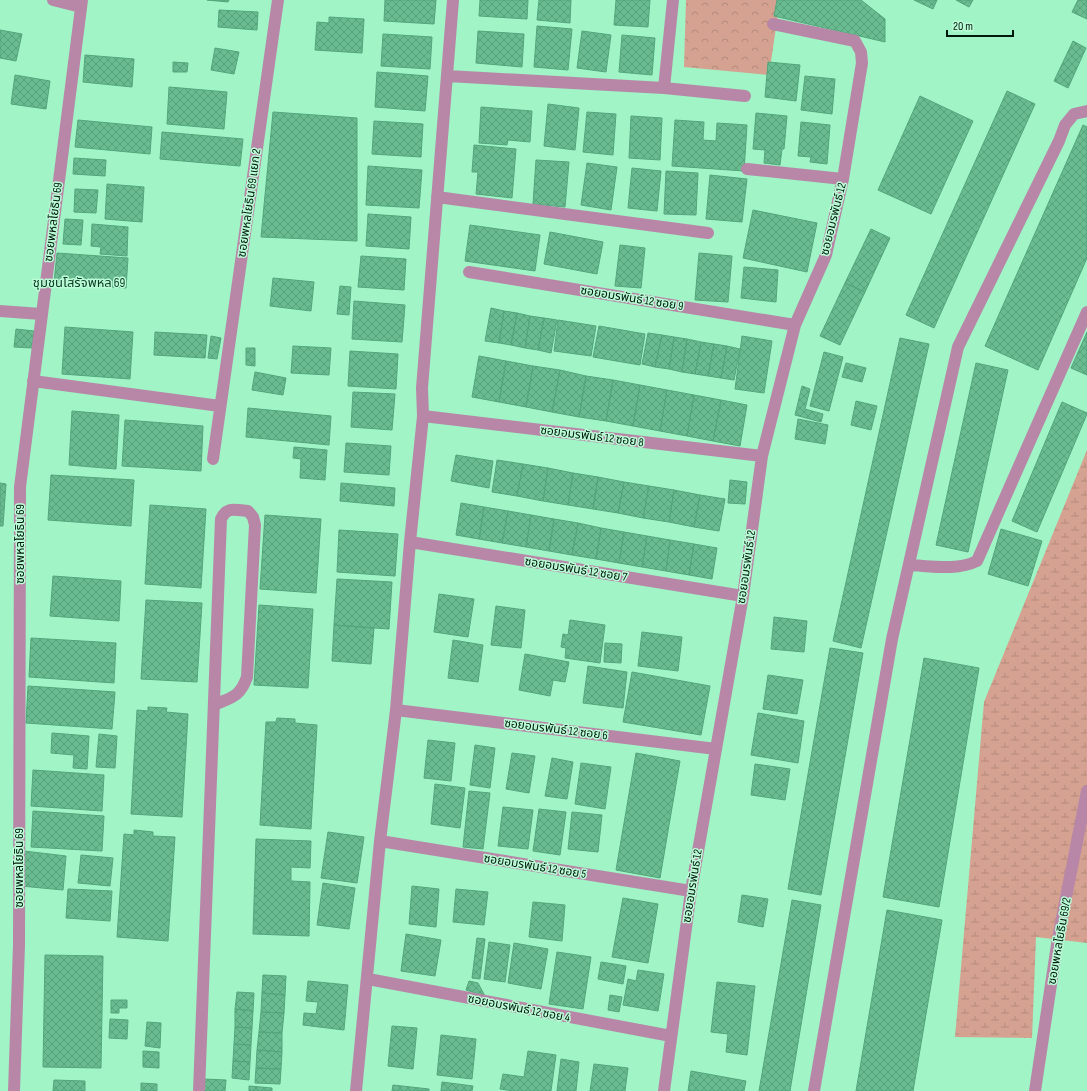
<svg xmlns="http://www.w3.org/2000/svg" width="1087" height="1091" font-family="'Sofia Sans Condensed','Noto Sans Thai',sans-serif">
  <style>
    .forest { fill: url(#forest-crowns) }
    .wetland { fill: url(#wetland-marsh) }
    .building { fill: url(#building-cross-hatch); stroke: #53a57b }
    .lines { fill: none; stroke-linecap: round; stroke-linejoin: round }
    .minor { stroke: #b887a8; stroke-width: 12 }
    .labels { text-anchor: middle; stroke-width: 3; stroke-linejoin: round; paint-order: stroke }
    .street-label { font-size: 12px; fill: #01190d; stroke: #bbfdd7 }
    .neighbourhood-label { font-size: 13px; fill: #0c3b25; stroke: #bbfdd7 }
  </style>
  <defs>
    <pattern id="forest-crowns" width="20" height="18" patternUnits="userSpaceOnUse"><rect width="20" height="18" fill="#d5a291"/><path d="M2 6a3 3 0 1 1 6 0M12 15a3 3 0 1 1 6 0" fill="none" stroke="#b58b7c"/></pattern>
    <pattern id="wetland-marsh" width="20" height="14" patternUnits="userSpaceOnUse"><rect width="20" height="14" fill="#d5a291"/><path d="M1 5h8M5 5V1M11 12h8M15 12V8" fill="none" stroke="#b58b7c"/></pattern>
    <pattern id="building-cross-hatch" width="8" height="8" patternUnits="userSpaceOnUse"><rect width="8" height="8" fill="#69bc90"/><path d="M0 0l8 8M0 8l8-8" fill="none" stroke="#59a17b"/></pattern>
  </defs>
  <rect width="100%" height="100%" fill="#a0f4c5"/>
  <!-- forest -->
  <path class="forest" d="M686,0H780L769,75L684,67Z"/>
  <!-- wetland -->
  <path class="wetland" d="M1087,450V943L1036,937L1032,1038L955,1037L984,702Z"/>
  <!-- building -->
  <path class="building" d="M207,0H229L228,2Z
    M385,0H436L434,24L384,21Z
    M480,0H528L527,19L479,16Z
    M539,0H571L570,23L537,20Z
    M616,0H650L648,27L614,25Z
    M777,0H861L885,19V42L774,16Z
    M914,0H937L933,9Z
    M956,0H973L969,7Z
    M1078,0H1087V19L1072,12Z
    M219,10L258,12L257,30L218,27Z
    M329,17L364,19L362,53L315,50L317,22L329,23Z
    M537,26L572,29L568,70L534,67Z
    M0,30L22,34L16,61L0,58Z
    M478,31L524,34L522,67L476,63Z
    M582,31L611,35L606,72L577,68Z
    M383,34L432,37L430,69L381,66Z
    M622,35L655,38L652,75L619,72Z
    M1073,41L1086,48L1068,88L1054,81Z
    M215,48L239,52L234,74L211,70Z
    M85,55L134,59L132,87L83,82Z
    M173,62L188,63L187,72H173Z
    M768,62L800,65L796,101L765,97Z
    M377,72L428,76L425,111L375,107Z
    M15,75L50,81L46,109L11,104Z
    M805,76L835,79L832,114L801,110Z
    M169,87L227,92L224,129L167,124Z
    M1007,91L1035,104L934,328L906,315Z
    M920,96L973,121L931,214L878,190Z
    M548,104L579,108L575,150L544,146Z
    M481,107L532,111L530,142L508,140L507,145L479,143Z
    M273,112L357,118V241L261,237Z
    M587,112L616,114L613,155L583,152Z
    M756,113L787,116L784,149H782L780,165L764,163L765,150L753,149Z
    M631,116L662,118L660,160L629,158Z
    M78,120L152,127L150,154L75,147Z
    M675,120L704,122L703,140L716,141L717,123L747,125L744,171L672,166Z
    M374,121L423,124L421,157L372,154Z
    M801,122L830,125L827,164L810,162L811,157L798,156Z
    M1083,125L1087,127V258L1038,370L985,346Z
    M162,132L243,139L240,166L160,159Z
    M474,145L516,149L512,198L476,194L478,172H472Z
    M74,158L106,160L105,176L73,174Z
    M536,160L569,162L565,207L533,204Z
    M587,163L617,167L611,210L581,205Z
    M368,166L422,170L419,208L366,205Z
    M632,168L661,171L657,211L628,208Z
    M666,171L698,173L696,215L664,214Z
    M710,175L747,179L742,222L706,219Z
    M107,184L144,187L142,222L105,219Z
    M75,189L98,190L96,213L74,212Z
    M753,210L817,223L807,272L743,258Z
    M368,214L411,217L409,249L366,246Z
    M65,219L83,220L81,245L63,244Z
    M92,224L128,227L127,256L100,254L101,247L91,246Z
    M470,225L540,235L535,271L465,261Z
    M871,229L890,238L865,292L845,283Z
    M550,232L603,242L597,274L544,264Z
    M620,245L645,248L641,288L615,286Z
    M57,253L128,258L126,288L54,283Z
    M699,253L732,256L728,302L695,300Z
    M361,256L406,259L404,290L358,287Z
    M744,267L778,270L776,302L741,298Z
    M273,278L314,282L311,311L270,306Z
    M845,283L865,292L840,345L820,336Z
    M340,286L351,287L349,315L337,314Z
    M354,301L405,305L402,342L352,339Z
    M491,308L504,311L499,343L485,341Z
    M504,311L517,313L511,345L499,343Z
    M517,313L530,316L525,348L511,345Z
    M530,316L544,318L538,350L525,348Z
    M544,318L557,320L551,353L538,350Z
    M558,320L596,326L591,356L554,351Z
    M599,326L645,334L640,365L593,357Z
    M65,327L133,332L130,379L62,374Z
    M16,329L34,331L32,348L14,347Z
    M155,332L207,335L205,358L154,355Z
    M1087,332V375L1071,368Z
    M648,333L662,335L655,367L642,364Z
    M662,335L674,337L669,369L655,367Z
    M211,336L221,338L217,359L208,358Z
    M742,336L772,341L764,393L735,389Z
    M674,337L687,339L682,372L669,369Z
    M900,338L929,344L861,648L833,641Z
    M687,339L701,342L695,374L682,372Z
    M701,342L714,344L708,376L695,374Z
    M714,344L727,346L721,378L708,376Z
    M293,346L331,348L329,375L291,373Z
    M727,346L740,349L734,380L721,378Z
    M246,348H255V366L246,365Z
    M350,351L398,354L396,389L348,386Z
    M824,352L843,357L829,411L810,406Z
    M479,356L506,361L499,402L472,397Z
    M506,361L533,366L526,407L499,402Z
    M846,363L866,368L862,382L842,377Z
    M976,363L1008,370L968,552L936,545Z
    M533,366L560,370L552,412L526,407Z
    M560,370L586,376L579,417L552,412Z
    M255,372L286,378L283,395L252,390Z
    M586,376L613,380L606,421L579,417Z
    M613,380L640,385L633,426L606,421Z
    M640,385L667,390L660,431L633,426Z
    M802,386L810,389L805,409L823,414L821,422L795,415Z
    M667,390L694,395L687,436L660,431Z
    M353,392L395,394L392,430L351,427Z
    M694,395L721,400L713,441L687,436Z
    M721,400L747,405L740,446L713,441Z
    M856,401L877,406L871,430L851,425Z
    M1062,402L1087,413V414L1037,532L1012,521Z
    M248,408L331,416L329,445L246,437Z
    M72,411L119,415L116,469L69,465Z
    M798,419L828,425L825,444L795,439Z
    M125,420L203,426L201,471L122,466Z
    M346,443L391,446L389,475L344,472Z
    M294,447L327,450L325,480L300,478L301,459L293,458Z
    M456,455L493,461L489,488L451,481Z
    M497,460L523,464L517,496L492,492Z
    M523,464L548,468L543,501L517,496Z
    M548,468L573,473L568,505L543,501Z
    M573,473L598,477L593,509L568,505Z
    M51,475L134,480L131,526L48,520Z
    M598,477L624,482L618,513L593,509Z
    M730,480L747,482L745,504L728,503Z
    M624,482L649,486L643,518L618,513Z
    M0,483L6,484L3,526H0Z
    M341,483L395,488L394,506L340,501Z
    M649,486L674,490L669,522L643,518Z
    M674,490L700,495L694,527L669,522Z
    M700,495L725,499L719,531L694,527Z
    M461,503L484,507L479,539L456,535Z
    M150,505L206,509L201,588L145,584Z
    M484,507L508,511L502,543L479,539Z
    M508,511L531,515L526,547L502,543Z
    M265,515L321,519L316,593L260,589Z
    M531,515L554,519L549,551L526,547Z
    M554,519L578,523L572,555L549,551Z
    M578,523L601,528L596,559L572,555Z
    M601,528L624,532L619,563L596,559Z
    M1001,529L1042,541L1028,586L988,574Z
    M339,530L398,534L395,576L337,572Z
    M624,532L647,536L642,567L619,563Z
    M647,536L670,540L666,571L642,567Z
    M670,540L694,544L689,575L666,571Z
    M694,544L717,548L712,579L689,575Z
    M53,576L121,581L119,621L50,616Z
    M337,579L392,582L389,629L334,625Z
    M439,594L474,599L468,637L434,632Z
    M146,600L202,603L197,682L141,679Z
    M259,605L313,609L308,688L254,685Z
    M496,606L525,610L521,648L491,645Z
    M774,617L807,621L804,652L771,649Z
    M570,620L605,625L600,663L565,658L566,648L561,647L563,634L568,635Z
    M334,625L374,628L371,664L332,661Z
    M642,632L682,637L678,671L638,666Z
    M31,638L116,643L114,683L29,677Z
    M453,640L483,645L478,682L448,678Z
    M605,643L622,644L621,663L604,662Z
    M830,648L863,653L821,895L788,889Z
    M525,654L569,662L565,682L553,680L550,696L519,690Z
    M924,658L979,668L939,907L883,897Z
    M588,666L627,672L623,708L583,703Z
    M632,672L710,686L701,735L623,722Z
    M768,675L803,680L797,714L763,709Z
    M28,686L115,692L112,729L26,723Z
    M148,707L167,708L166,712L188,714L182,817L131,814L137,710L148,711Z
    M758,713L804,721L798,763L751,755Z
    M277,718L295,719V723L317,725L311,829L260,825L266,722H276Z
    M52,733L89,736L87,769L73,768L74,755L51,753Z
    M99,734L117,736L115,768L96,767Z
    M428,740L455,743L451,781L424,778Z
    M475,745L495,748L490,788L470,785Z
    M512,753L535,756L529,793L506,789Z
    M636,753L680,761L660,878L616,870Z
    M552,758L573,762L567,799L545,796Z
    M581,763L611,767L605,809L575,804Z
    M755,764L790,769L785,800L751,795Z
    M33,770L104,775L102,811L31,806Z
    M435,784L465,788L460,828L431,824Z
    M469,791L490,793L483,849L463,847Z
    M503,807L533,810L528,849L498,846Z
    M539,809L566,812L560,855L533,851Z
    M33,811L104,816L102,851L31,847Z
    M572,812L602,815L598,852L568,849Z
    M134,830L153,832V836L175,837L168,941L117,937L124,834L134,835Z
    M328,832L364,837L357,883L321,878Z
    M256,839L311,841L310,868L291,867V881L310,882L309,936L253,934Z
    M24,851L66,856L63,890L21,886Z
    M81,855L113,858L110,886L78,883Z
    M323,883L355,888L349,929L317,925Z
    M412,886L439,889L436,927L409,924Z
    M68,889L112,891L110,921L66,918Z
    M456,889L488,892L484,925L453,922Z
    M742,895L768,899L763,927L738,922Z
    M623,898L658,904L648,963L612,957Z
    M792,900L821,905L790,1091H759Z
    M533,902L565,905L562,941L529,937Z
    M887,910L942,920L913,1091H856Z
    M406,934L441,940L435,976L401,971Z
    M477,938L485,939L480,979L472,978Z
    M489,942L510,945L505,982L484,979Z
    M514,943L548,949L541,989L508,983Z
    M557,952L591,957L583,1009L549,1004Z
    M45,955L103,956L101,1068L43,1067Z
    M601,962L626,966L623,984L598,979Z
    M638,970L664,974L658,1011L623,1005L628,979L636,981Z
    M263,975L286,976L285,995L262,993Z
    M308,981L348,985L344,1030L303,1025L304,1013L316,1014L318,1002L306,1001Z
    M469,981L478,983L485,996L466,990Z
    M717,982L755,986L747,1055L726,1052L728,1034L711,1032Z
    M237,992L254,993L253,1011L235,1009Z
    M262,993L285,995L284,1013L261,1012Z
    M610,995L622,997L619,1012L608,1010Z
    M111,1000H127V1008H119V1013H111Z
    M235,1009L253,1011L252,1028L235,1027Z
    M261,1012L284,1013L282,1033L259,1032Z
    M110,1019L128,1020L127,1039L109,1038Z
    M147,1022L161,1023L160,1048L145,1046Z
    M392,1026L417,1028L413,1069L388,1066Z
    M235,1027L252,1028L251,1045L234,1044Z
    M259,1032L282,1033V1052L257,1050Z
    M441,1035L476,1039L472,1079L437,1075Z
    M234,1044L251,1045L250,1062L233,1061Z
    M257,1050L282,1052L281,1069L256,1068Z
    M143,1051L159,1052V1068L143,1067Z
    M528,1051L556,1055L551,1091H513L500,1089L503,1074L524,1077Z
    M561,1059L579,1062L576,1091H557Z
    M233,1061L250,1062L249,1080L232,1078Z
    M594,1064L628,1068L625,1091H590Z
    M256,1068L281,1069L280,1084L255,1083Z
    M691,1071L746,1081L744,1091H688Z
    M204,1079L226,1080L225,1091H203Z
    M54,1080L85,1081V1091H53Z
    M442,1082L473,1086L472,1091H441Z
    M141,1083L157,1084V1091H141Z
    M393,1085L429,1089V1091H392Z
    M249,1086L272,1088V1091H249Z"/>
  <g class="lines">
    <!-- minor -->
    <path class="minor" d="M53,0L81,7
      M447,76L664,88L745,96
      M664,88L673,0
      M747,169L843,179
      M437,197L708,233
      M469,272L795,325
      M0,311L41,314
      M33,381L220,406
      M423,416L762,456
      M213,459L278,0
      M410,542L743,596
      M909,565C931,566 957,571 977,561L1087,312
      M396,710L716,749
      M380,841L691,891
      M368,979L671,1036
      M14,1091L19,945L20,487L82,0
      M199,1091L221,519C227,506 235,510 248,511L253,517L255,525L247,677C240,697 232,697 214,705
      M356,1091L380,841L396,710L410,542L423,416L422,388L453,0
      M664,1091L691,891L743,596L762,456L795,325L826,255L843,179L862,63L861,52L855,41L773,24
      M814,1091L892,639L958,347L1059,141L1065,125L1074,114L1087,111
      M1035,1091L1058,938L1087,791"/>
  </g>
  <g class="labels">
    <!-- street labels -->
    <g class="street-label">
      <text transform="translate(249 203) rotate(-82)" y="4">ซอยพหลโยธิน 69 แยก 2</text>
      <text transform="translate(833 219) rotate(-76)" y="4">ซอยอมรพันธ์ 12</text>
      <text transform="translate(53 222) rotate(-83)" y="4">ซอยพหลโยธิน 69</text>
      <text transform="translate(632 298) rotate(9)" y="4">ซอยอมรพันธ์ 12 ซอย 9</text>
      <text transform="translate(592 436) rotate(7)" y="4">ซอยอมรพันธ์ 12 ซอย 8</text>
      <text transform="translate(20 544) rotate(-90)" y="4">ซอยพหลโยธิน 69</text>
      <text transform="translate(746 567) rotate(-82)" y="4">ซอยอมรพันธ์ 12</text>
      <text transform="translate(576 569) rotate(9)" y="4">ซอยอมรพันธ์ 12 ซอย 7</text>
      <text transform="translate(556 729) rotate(7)" y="4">ซอยอมรพันธ์ 12 ซอย 6</text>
      <text transform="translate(535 866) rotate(9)" y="4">ซอยอมรพันธ์ 12 ซอย 5</text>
      <text transform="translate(19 868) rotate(-90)" y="4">ซอยพหลโยธิน 69</text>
      <text transform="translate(692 886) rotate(-81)" y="4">ซอยอมรพันธ์ 12</text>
      <text transform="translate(1059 941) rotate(-80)" y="4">ซอยพหลโยธิน 69/2</text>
      <text transform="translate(519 1008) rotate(11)" y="4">ซอยอมรพันธ์ 12 ซอย 4</text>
    </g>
    <!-- neighbourhood labels -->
    <g class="neighbourhood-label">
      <text x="79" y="287">ชุมชนโสรัจพหล 69</text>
    </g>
  </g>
  <!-- scale -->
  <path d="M947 30v6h66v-6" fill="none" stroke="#01190d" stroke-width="2"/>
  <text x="953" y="30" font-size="12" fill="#01190d" stroke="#bbfdd7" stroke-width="3" paint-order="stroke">20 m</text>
</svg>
